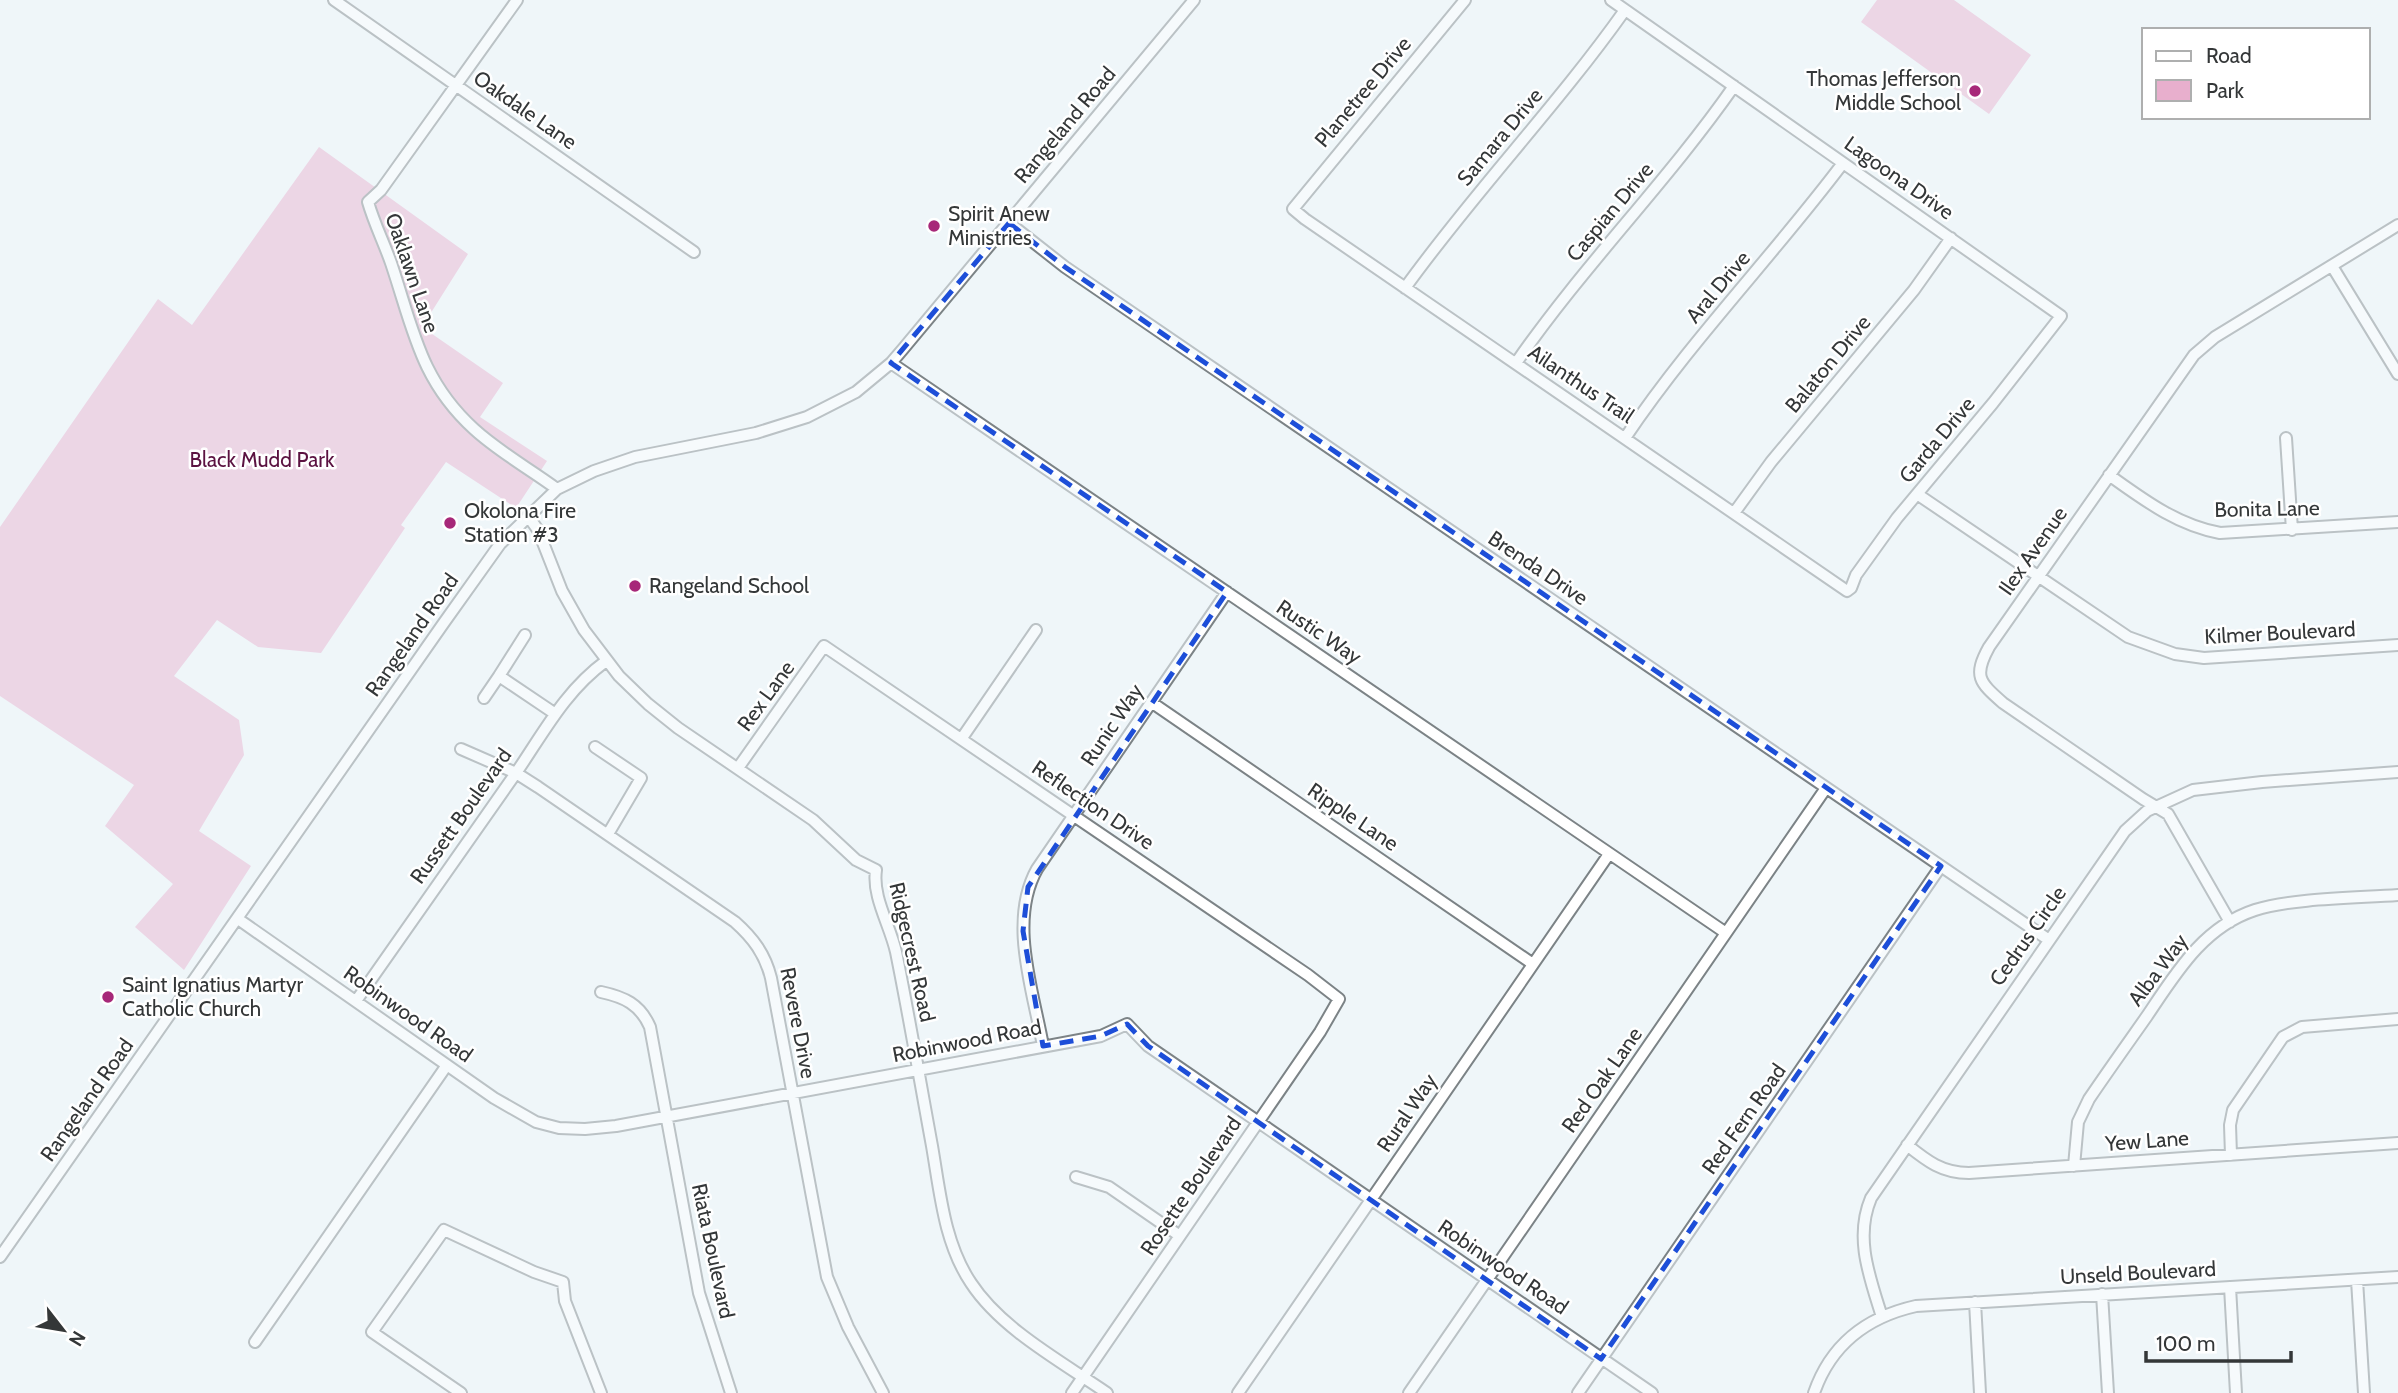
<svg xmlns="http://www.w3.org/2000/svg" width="2398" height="1393" font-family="Cabin,sans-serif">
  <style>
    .green { fill: #e8afcd }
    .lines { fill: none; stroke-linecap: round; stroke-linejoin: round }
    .minor-casing { stroke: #7c8386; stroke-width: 14 }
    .minor { stroke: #fff; stroke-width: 10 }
    .marked { fill: none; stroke: #1d4ed8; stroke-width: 5; stroke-dasharray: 14 9; stroke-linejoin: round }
    .poi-dot { fill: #a72879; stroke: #fff; stroke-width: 2.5 }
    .labels { text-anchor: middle; stroke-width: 5; stroke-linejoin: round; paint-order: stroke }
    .poi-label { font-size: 21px; fill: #343738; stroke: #fff; text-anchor: start }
    .street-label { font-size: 21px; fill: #343738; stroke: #fff }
    .park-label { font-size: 21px; fill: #5b1241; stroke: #fff }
  </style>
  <rect width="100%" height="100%" fill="#eff6f9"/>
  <!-- green -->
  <path class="green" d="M1877,0H1954L2031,55L1989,114L1861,22Z
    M319,147L468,254L422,327L503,383L480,417L547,461L516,508L446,462L401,525L405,528L321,653L258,647L217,620L174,676L239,720L244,755L199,831L251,866L184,970L135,927L173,884L105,826L134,785L0,696V527L158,299L192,325Z"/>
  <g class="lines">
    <!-- minor casing -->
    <g class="minor-casing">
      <path id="minor" d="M334,0L694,252
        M517,0L381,190L368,202C374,223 384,243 391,263C413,328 420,380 474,429C499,452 530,469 557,489
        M1465,0L1293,209L1305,219L1847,591L1851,588L1856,575L1897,518L1993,403L2061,316L1611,0
        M1009,223L1065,267L2049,940
        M2332,266L2398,374
        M1405,288C1474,192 1557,106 1625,10
        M891,363L1726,933
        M1516,363C1583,266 1667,182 1734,86
        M1625,438C1690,341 1773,256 1843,163
        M2286,438L2292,530
        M2109,475C2144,500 2177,525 2220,533L2398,522
        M1917,494L2128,637L2175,654L2204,658L2398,645
        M1734,513L1771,462L1914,290L1951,238
        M528,516L538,530L562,591L584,630L619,676L648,704L678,728L813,820L856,860L876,870C872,897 890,925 896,952C909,1016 920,1081 932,1146C940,1192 944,1243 971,1283C1001,1329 1062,1362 1107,1393
        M525,635L499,676L554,713
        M484,698L499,676
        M1151,702L1533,964
        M962,738L1036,630
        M595,747L641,778L608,834
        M461,749L516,773L538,787L735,922C753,938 765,954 771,978L827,1277L848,1327L883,1393
        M738,768L824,646L1308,975L1339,999L1320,1032L1072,1393
        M238,919L494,1098L536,1122L559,1128L585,1129L616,1126L1101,1036L1127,1024L1148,1046L1652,1393
        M2230,922L2168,814L2143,799L2003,703C1979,682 1973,676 1989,647L2194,355L2215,337L2398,225
        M601,992C624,997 640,1004 650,1027L699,1293L731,1393
        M356,1001C409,925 462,849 516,773C544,732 565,691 606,661
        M1043,1046C1033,990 1008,921 1037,869L1227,592
        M1907,1145C1927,1161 1942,1173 1969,1173L2398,1143
        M2231,1155L2230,1125L2233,1110L2283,1037L2302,1027L2398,1019
        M2074,1166L2078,1122L2089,1099C2108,1071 2128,1043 2147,1016C2176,973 2203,927 2255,910C2293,898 2357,898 2398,895
        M1076,1177L1109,1187L1180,1236
        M0,1257L443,624L500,544L557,489L594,471L635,457L756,433L807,417L856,392L891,363L903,349L1194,0
        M2357,1280L2364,1393
        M2230,1287L2236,1393
        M2102,1294L2108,1393
        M1975,1302L1980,1393
        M1882,1317C1870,1278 1854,1238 1871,1198L2125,831L2147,811L2193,790L2262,782L2398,772
        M255,1342L447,1065
        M461,1393L372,1332L444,1230L534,1272L563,1282L565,1301L601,1393
        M1238,1393L1609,854
        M1409,1393L1826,788
        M1578,1393L1941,866
        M1814,1393C1831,1344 1867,1317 1916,1306L2398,1277"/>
    </g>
    <!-- minor -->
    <use href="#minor" class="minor"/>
  </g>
  <!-- marked area -->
  <path d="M0 0H2398V1393H0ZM1009,223L1065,267L1941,866L1601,1359L1148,1046L1127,1024L1101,1036L1043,1046L1023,931L1028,887L1227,592L891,363Z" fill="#eff6f9" fill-opacity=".55" fill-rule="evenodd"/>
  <path class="marked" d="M1009,223L1065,267L1941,866L1601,1359L1148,1046L1127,1024L1101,1036L1043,1046L1023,931L1028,887L1227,592L891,363Z"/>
  <!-- markers -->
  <g class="poi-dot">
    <circle cx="1975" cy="91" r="7"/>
    <circle cx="934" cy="226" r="7"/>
    <circle cx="450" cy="523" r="7"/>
    <circle cx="635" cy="586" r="7"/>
    <circle cx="108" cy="997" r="7"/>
  </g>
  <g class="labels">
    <!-- poi labels -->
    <g class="poi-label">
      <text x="1961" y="86" text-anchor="end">Thomas Jefferson<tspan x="1961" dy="24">Middle School</tspan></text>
      <text x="948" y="221">Spirit Anew<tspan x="948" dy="24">Ministries</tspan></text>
      <text x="464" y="518">Okolona Fire<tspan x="464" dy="24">Station #3</tspan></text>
      <text x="649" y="593">Rangeland School</text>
      <text x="122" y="992">Saint Ignatius Martyr<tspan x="122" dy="24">Catholic Church</tspan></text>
    </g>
    <!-- street labels -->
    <g class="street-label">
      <text transform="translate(1363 92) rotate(-50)" y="7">Planetree Drive</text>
      <text transform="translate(525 110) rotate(35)" y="7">Oakdale Lane</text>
      <text transform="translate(1065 125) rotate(-50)" y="7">Rangeland Road</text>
      <text transform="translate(1500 137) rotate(-50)" y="7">Samara Drive</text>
      <text transform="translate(1899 178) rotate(35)" y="7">Lagoona Drive</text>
      <text transform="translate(1610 212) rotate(-50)" y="7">Caspian Drive</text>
      <text transform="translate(412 273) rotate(71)" y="7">Oaklawn Lane</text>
      <text transform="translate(1718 287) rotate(-50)" y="7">Aral Drive</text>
      <text transform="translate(1828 364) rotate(-50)" y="7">Balaton Drive</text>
      <text transform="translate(1581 384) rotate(34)" y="7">Ailanthus Trail</text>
      <text transform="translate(1937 440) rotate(-50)" y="7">Garda Drive</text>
      <text transform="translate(2267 509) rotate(-1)" y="7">Bonita Lane</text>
      <text transform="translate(2033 551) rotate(-55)" y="7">Ilex Avenue</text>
      <text transform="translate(1538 568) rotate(34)" y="7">Brenda Drive</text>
      <text transform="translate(1319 632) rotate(34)" y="7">Rustic Way</text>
      <text transform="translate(2280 633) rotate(-3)" y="7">Kilmer Boulevard</text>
      <text transform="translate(412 635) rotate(-55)" y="7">Rangeland Road</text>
      <text transform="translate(766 696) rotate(-54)" y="7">Rex Lane</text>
      <text transform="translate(1112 725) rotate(-56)" y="7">Runic Way</text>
      <text transform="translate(1093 805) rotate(34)" y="7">Reflection Drive</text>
      <text transform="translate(461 816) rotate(-55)" y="7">Russett Boulevard</text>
      <text transform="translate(1353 817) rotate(34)" y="7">Ripple Lane</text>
      <text transform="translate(2028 936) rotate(-55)" y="7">Cedrus Circle</text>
      <text transform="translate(912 952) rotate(77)" y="7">Ridgecrest Road</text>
      <text transform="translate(2158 970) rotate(-53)" y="7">Alba Way</text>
      <text transform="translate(408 1014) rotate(35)" y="7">Robinwood Road</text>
      <text transform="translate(798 1023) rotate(79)" y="7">Revere Drive</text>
      <text transform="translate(967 1041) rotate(-11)" y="7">Robinwood Road</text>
      <text transform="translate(1602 1080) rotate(-55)" y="7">Red Oak Lane</text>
      <text transform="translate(87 1100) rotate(-55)" y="7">Rangeland Road</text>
      <text transform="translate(1407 1113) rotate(-56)" y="7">Rural Way</text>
      <text transform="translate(1744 1119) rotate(-55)" y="7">Red Fern Road</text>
      <text transform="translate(2147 1141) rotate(-4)" y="7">Yew Lane</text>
      <text transform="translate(1191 1186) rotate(-56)" y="7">Rosette Boulevard</text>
      <text transform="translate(713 1251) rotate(78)" y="7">Riata Boulevard</text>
      <text transform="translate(1503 1267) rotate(34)" y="7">Robinwood Road</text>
      <text transform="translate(2138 1273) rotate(-3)" y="7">Unseld Boulevard</text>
    </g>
    <!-- park labels -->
    <g class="park-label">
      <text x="262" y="467">Black Mudd Park</text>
    </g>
  </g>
  <!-- legend -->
  <rect x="2142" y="28" width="228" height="91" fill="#ffffff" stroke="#aeafaf" stroke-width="2"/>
  <rect x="2156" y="51" width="35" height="10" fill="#ffffff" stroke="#aeafaf" stroke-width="2"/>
  <text x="2206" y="63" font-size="21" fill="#343738">Road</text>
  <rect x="2156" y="80" width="35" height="21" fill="#e8afcd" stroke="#aeafaf" stroke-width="2"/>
  <text x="2206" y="98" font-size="21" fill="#343738">Park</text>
  <!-- north arrow -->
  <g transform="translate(63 1330) rotate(121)" stroke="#ffffff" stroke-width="5" paint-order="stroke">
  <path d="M0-5L12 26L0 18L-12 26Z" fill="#343738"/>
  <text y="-10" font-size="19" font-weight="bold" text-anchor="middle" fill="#343738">N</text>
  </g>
  <!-- scale -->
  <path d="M2146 1351v10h145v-10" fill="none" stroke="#343738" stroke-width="3.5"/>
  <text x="2156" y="1351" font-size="21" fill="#343738" stroke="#ffffff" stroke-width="5" paint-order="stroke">100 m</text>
</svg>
